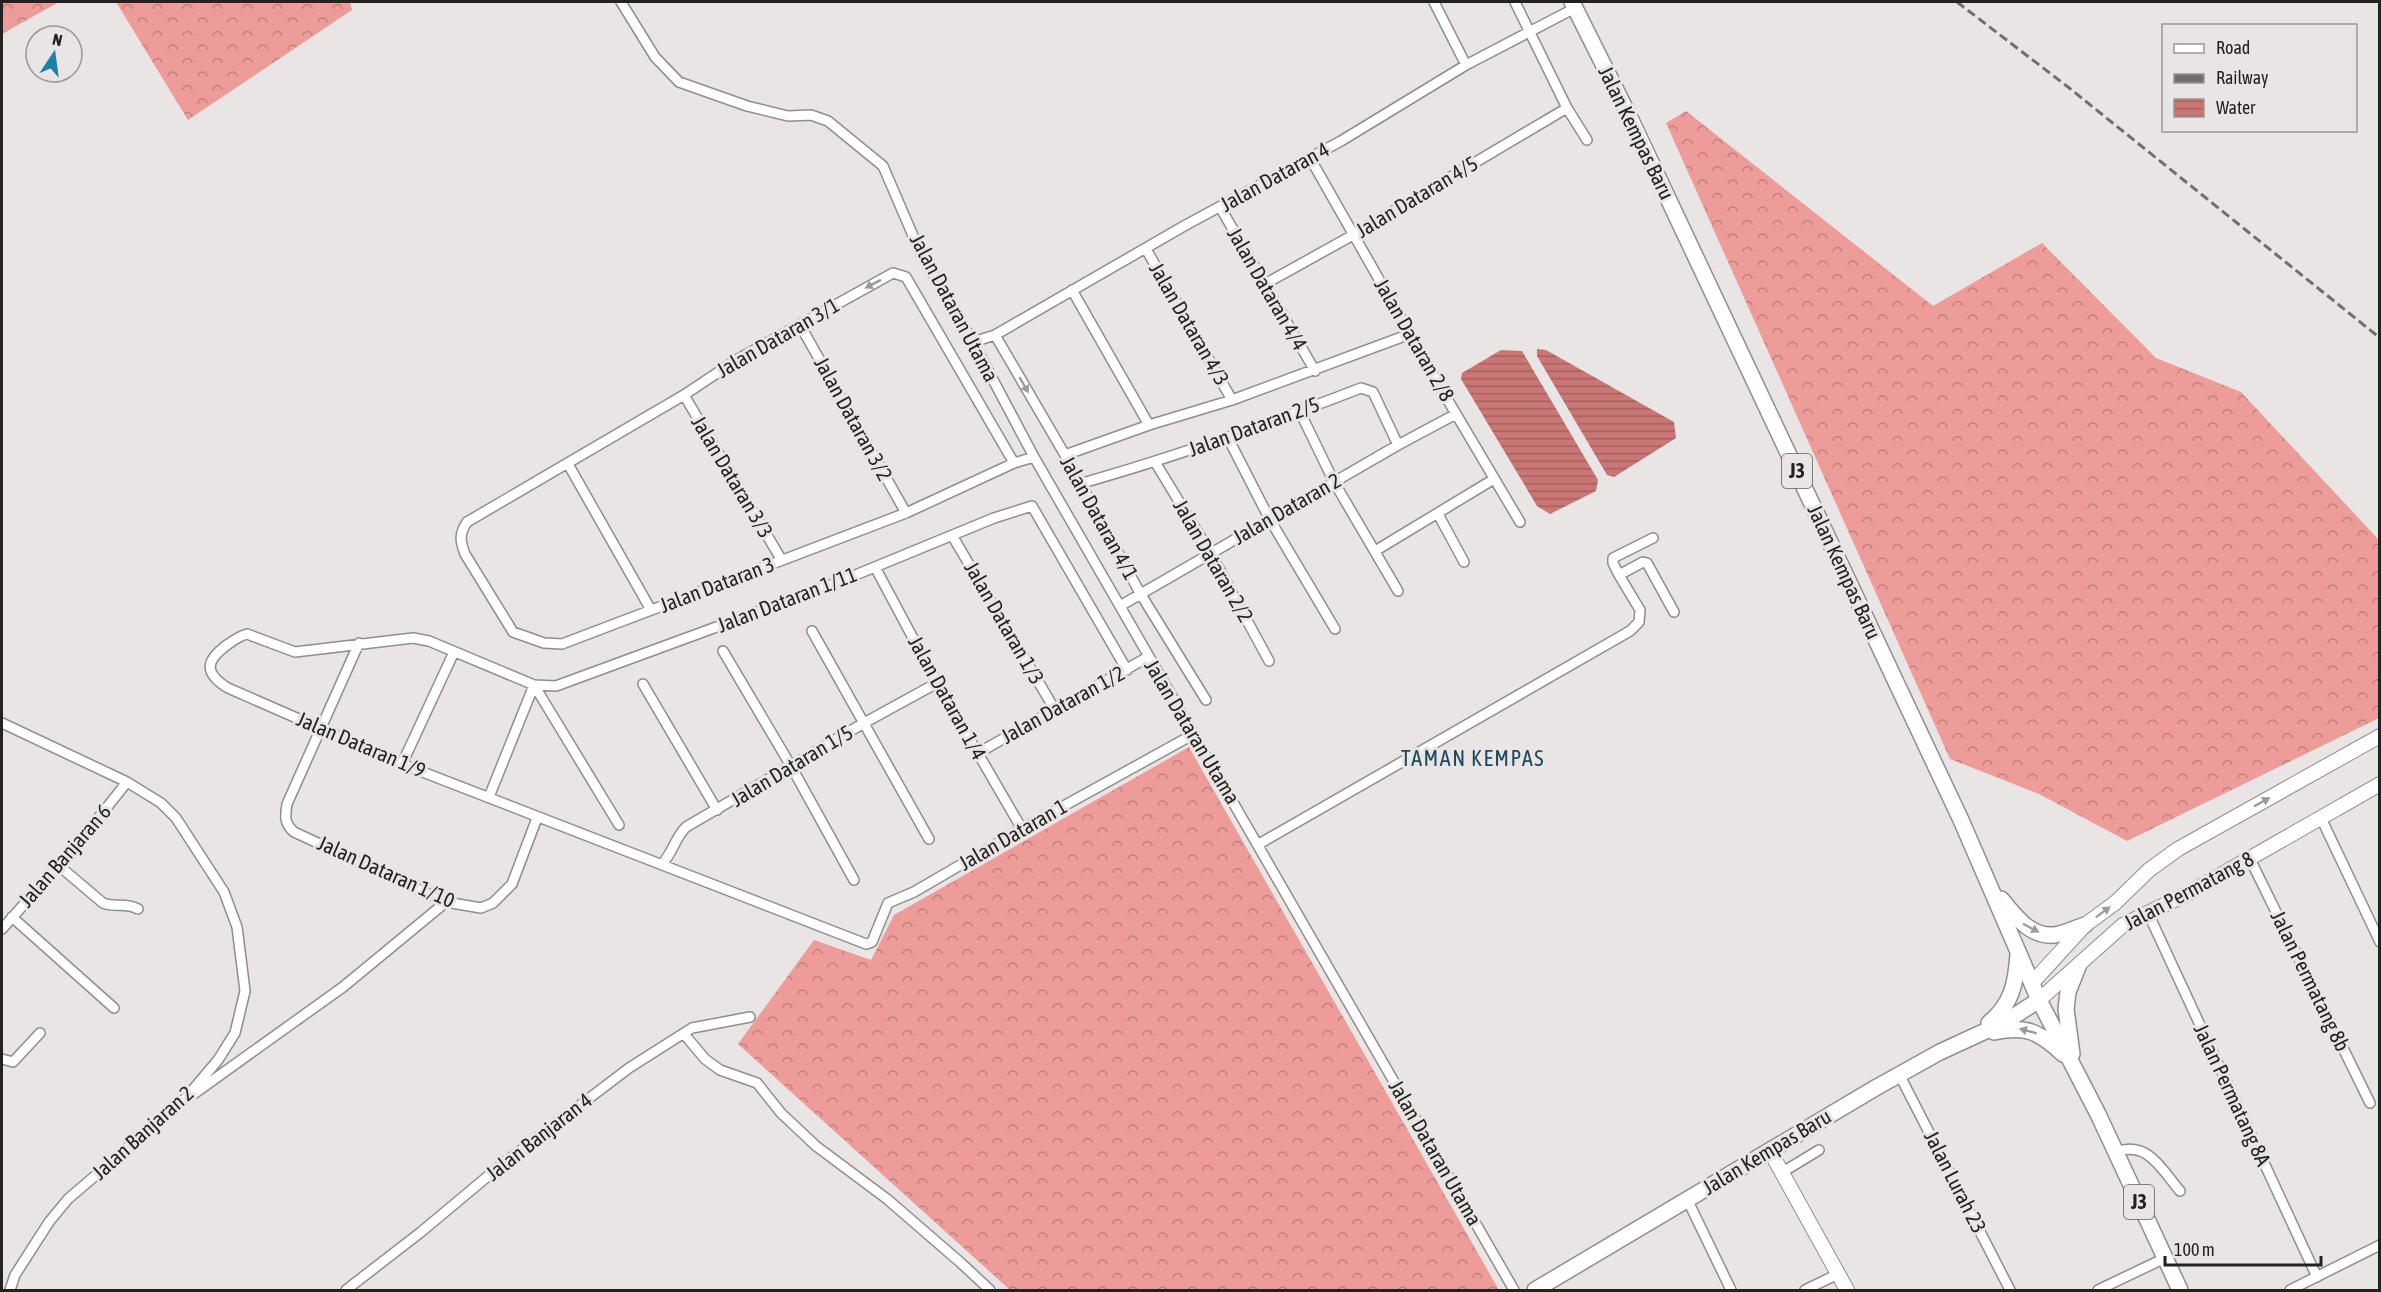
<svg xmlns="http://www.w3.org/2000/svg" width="2381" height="1292" font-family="'Asap Condensed',sans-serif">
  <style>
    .forest { fill: url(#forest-crowns) }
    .water { fill: url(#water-rules) }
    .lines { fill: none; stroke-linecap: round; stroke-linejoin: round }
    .street-casing { stroke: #908d8c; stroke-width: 12 }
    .secondary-casing { stroke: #908d8c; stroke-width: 16 }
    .primary-casing { stroke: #908d8c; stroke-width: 18 }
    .street { stroke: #fff; stroke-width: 9 }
    .secondary { stroke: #fff; stroke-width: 14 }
    .primary { stroke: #fff; stroke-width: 15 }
    .rail { stroke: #716e6e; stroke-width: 3; stroke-dasharray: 9 4.5; stroke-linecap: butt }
    .oneway { fill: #9c9b9b }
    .labels { text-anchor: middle; stroke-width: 6; stroke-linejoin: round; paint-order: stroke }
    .shield { fill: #eae5e5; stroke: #5f5c5c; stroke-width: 1.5 }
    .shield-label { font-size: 20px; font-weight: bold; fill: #232121 }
    .street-label { font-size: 21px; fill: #232121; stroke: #eae5e5 }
    .neighbourhood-label { font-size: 22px; letter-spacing: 1.5px; fill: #1d495e; stroke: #eae5e5 }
  </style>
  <defs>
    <pattern id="forest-crowns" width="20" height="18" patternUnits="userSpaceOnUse" patternTransform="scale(1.5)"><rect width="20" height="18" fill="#ed9c9a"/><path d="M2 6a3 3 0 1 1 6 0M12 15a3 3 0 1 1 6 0" fill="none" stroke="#c07f7d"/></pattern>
    <pattern id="water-rules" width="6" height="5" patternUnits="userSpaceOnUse" patternTransform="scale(1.5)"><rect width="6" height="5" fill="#c97675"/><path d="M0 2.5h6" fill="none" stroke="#a36060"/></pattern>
  </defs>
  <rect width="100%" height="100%" fill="#eae5e5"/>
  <!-- forest -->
  <path class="forest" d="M2,2H59L2,34Z
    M116,2H350L352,10L188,120Z
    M1686,111L1933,306L2042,243L2156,358L2241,392L2379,540V718L2127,841L2039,794L1950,759L1666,123Z
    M1189,747L1499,1290H1010L738,1044L814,940L871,960L894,915Z"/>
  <!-- water -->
  <path class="water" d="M1537,349L1546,350L1674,422L1676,438L1614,477L1607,475L1537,356Z
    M1501,350L1522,351L1598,480L1596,491L1550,514L1537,506L1461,379L1462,373Z"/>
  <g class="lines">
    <!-- street casing -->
    <g class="street-casing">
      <path id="street" d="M621,2L655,57L679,82L747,106L788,116L811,115L828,121L883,166L920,252L973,342L1034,457L1514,1290
        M1434,2L1466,65
        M1515,2L1567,108L1587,140
        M1310,158L1443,392L1520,522
        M1220,207L1315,371
        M1146,249L1232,400
        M1265,284L1353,235L1567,108
        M1072,290L1149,425
        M800,325L906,513
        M995,335L1065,455L1140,593L1206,700
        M973,342L995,335L1184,226L1341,141L1466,65L1575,8
        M684,395L781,559
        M1300,412L1334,482L1398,591
        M1228,438L1269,518L1335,629
        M1065,455L1149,425L1232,400L1410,334
        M1155,462L1211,554L1269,661
        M1014,463L906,277L893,273L738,359L684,395L467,522C459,534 460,541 465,554L513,632L544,643L562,644L906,513L1014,463L1034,457
        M568,464L651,610
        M1079,484C1175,457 1268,424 1361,388L1373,392L1398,445
        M1438,514L1464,562
        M953,537L1055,710
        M1375,551L1494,479
        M875,567L937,683L1022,829
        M1619,575L1613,563V558L1653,538
        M1120,606L1398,445L1456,414
        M812,631L929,839
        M359,643L287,804C285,816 284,823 294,832L446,902L481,908L493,903L512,884L537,818
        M723,651L791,766L854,880
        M1127,670L1032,506L994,518L836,583L556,686L534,685L429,641L413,638L295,652L247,634C239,636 234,640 227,645C205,661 204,673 228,688L402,764L866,944L872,942L888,903L914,892L1022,829L1194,734
        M643,684L717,810
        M534,685L619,825
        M2,723L127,782L161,803L176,818L224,892L237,927L245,991L235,1033L218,1060L185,1099L68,1199L49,1222L15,1275L10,1290
        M978,753L1148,657
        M402,764L454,652
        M489,797L534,685
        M2321,818L2380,942
        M1259,844L1630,631L1639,622L1640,610L1619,575L1643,562L1647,563L1674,612
        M2250,859L2370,1103
        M662,864C672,854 675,838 686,827L864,723L937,683
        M58,865L103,903C115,908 126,902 138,909
        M2148,913L2317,1277
        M12,917L114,1008
        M2,929L81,840L127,782
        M684,1034L705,1059L720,1070L757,1083L781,1113L816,1146L887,1199L961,1263L990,1290
        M2,1059L13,1062L40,1033
        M1899,1074L2010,1290
        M195,1093L343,987L446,902
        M2116,1152C2148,1140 2162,1170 2180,1191
        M1781,1173L1819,1150
        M1687,1199L1731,1290
        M346,1290L421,1232L500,1166L629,1068L692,1028L750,1017
        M1805,1290L1838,1274
        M2098,1290L2165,1258
        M2290,1290L2380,1245"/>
    </g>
    <!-- secondary casing -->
    <g class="secondary-casing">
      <path id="secondary" d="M2032,983L2085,925L2115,903L2149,870L2178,849L2380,736
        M2039,1000L2123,925L2189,893L2380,784
        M1770,1151L1847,1290"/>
    </g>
    <!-- primary casing -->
    <g class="primary-casing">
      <path id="primary" d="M1572,2L1632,122L1961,820L2039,1000L2098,1114L2180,1290
        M2001,899C2015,915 2029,937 2054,935C2064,934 2075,928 2085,925
        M1989,1023C2012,1004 2016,983 2018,954
        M1994,1032C2026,1025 2040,1032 2063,1054
        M2072,1054L2066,1009L2068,992L2078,967
        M1535,1290L1877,1087L1940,1052L2005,1022L2039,1000"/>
    </g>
    <!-- street -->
    <use href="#street" class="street"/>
    <!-- secondary -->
    <use href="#secondary" class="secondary"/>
    <!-- primary -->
    <use href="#primary" class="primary"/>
    <!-- rail -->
    <path class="rail" d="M1957,2L2068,87L2380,338"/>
  </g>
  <!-- one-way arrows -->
  <defs><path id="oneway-solid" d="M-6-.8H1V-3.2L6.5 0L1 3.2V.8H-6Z" transform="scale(1.5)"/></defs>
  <g class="oneway">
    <use href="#oneway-solid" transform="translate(873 284) rotate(153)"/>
    <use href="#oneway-solid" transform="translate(1024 385) rotate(60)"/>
    <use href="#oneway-solid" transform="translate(2262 802) rotate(-29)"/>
    <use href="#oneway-solid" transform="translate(2103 912) rotate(-37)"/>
    <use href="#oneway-solid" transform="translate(2031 928) rotate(28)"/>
    <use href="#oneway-solid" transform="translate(2028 1031) rotate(-165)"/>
  </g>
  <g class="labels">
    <!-- shield labels -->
    <g class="shield">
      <rect x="1782" y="454" width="30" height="34" rx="4.5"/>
      <rect x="2124" y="1185" width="30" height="34" rx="4.5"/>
    </g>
    <g class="shield-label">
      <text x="1797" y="478">J3</text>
      <text x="2139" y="1209">J3</text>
    </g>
    <!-- street labels -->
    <g class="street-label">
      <text transform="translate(1636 133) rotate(64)" y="7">Jalan Kempas Baru</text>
      <text transform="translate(1275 177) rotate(-29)" y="7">Jalan Dataran 4</text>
      <text transform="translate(1417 197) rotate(-31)" y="7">Jalan Dataran 4/5</text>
      <text transform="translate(1267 289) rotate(60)" y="7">Jalan Dataran 4/4</text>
      <text transform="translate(954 308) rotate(62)" y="7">Jalan Dataran Utama</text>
      <text transform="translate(1189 324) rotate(60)" y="7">Jalan Dataran 4/3</text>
      <text transform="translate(778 338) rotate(-30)" y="7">Jalan Dataran 3/1</text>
      <text transform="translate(1414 340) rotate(60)" y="7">Jalan Dataran 2/8</text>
      <text transform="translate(853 419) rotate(61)" y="7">Jalan Dataran 3/2</text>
      <text transform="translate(1254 427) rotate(-20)" y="7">Jalan Dataran 2/5</text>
      <text transform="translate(732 477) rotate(59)" y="7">Jalan Dataran 3/3</text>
      <text transform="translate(1287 509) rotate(-30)" y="7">Jalan Dataran 2</text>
      <text transform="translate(1099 518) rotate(61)" y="7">Jalan Dataran 4/1</text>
      <text transform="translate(1213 561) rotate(60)" y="7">Jalan Dataran 2/2</text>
      <text transform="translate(1844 572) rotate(65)" y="7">Jalan Kempas Baru</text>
      <text transform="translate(717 585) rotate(-21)" y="7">Jalan Dataran 3</text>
      <text transform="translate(787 600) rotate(-21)" y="7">Jalan Dataran 1/11</text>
      <text transform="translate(1004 623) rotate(60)" y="7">Jalan Dataran 1/3</text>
      <text transform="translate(947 698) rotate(61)" y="7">Jalan Dataran 1/4</text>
      <text transform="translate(1063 705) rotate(-29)" y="7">Jalan Dataran 1/2</text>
      <text transform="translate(1192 732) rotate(59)" y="7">Jalan Dataran Utama</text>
      <text transform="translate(361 745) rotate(23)" y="7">Jalan Dataran 1/9</text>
      <text transform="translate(792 766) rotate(-31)" y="7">Jalan Dataran 1/5</text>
      <text transform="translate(1013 835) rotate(-30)" y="7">Jalan Dataran 1</text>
      <text transform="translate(65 856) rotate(-49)" y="7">Jalan Banjaran 6</text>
      <text transform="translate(386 872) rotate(24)" y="7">Jalan Dataran 1/10</text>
      <text transform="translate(2189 891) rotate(-28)" y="7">Jalan Permatang 8</text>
      <text transform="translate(2310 981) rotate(64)" y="7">Jalan Permatang 8b</text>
      <text transform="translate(2232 1095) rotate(65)" y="7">Jalan Permatang 8A</text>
      <text transform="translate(143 1133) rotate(-42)" y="7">Jalan Banjaran 2</text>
      <text transform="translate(539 1137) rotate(-38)" y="7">Jalan Banjaran 4</text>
      <text transform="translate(1767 1152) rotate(-31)" y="7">Jalan Kempas Baru</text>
      <text transform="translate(1435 1153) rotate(60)" y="7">Jalan Dataran Utama</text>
      <text transform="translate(1955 1182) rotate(63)" y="7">Jalan Lurah 23</text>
    </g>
    <!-- neighbourhood labels -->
    <g class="neighbourhood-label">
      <text x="1473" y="766">TAMAN KEMPAS</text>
    </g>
  </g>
  <!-- border -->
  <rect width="2381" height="1292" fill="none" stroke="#232121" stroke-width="6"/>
  <!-- legend -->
  <rect x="2162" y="24" width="195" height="108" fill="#eae5e5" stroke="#9a9797" stroke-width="1.5"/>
  <rect x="2174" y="44" width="30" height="9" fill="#ffffff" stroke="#9a9797" stroke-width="1.5"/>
  <text x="2216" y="54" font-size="18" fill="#232121">Road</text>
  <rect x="2174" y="74" width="30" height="9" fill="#716e6e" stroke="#9a9797" stroke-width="1.5"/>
  <text x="2216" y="84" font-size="18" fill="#232121">Railway</text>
  <rect x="2174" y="99" width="30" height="18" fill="url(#water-rules)" stroke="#9a9797" stroke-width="1.5"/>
  <text x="2216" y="114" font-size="18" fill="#232121">Water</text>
  <!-- north arrow -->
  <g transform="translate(54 54) rotate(13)"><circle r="28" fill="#eae5e5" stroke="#9a9797" stroke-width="1.5"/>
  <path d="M0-4.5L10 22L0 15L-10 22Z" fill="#1b82ac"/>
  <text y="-9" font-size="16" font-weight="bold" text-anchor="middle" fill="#232121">N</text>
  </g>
  <!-- scale -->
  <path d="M2165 1256v9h156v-9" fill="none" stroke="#232121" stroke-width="3"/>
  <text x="2174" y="1256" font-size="18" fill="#232121" stroke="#eae5e5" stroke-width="4.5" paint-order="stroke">100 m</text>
</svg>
